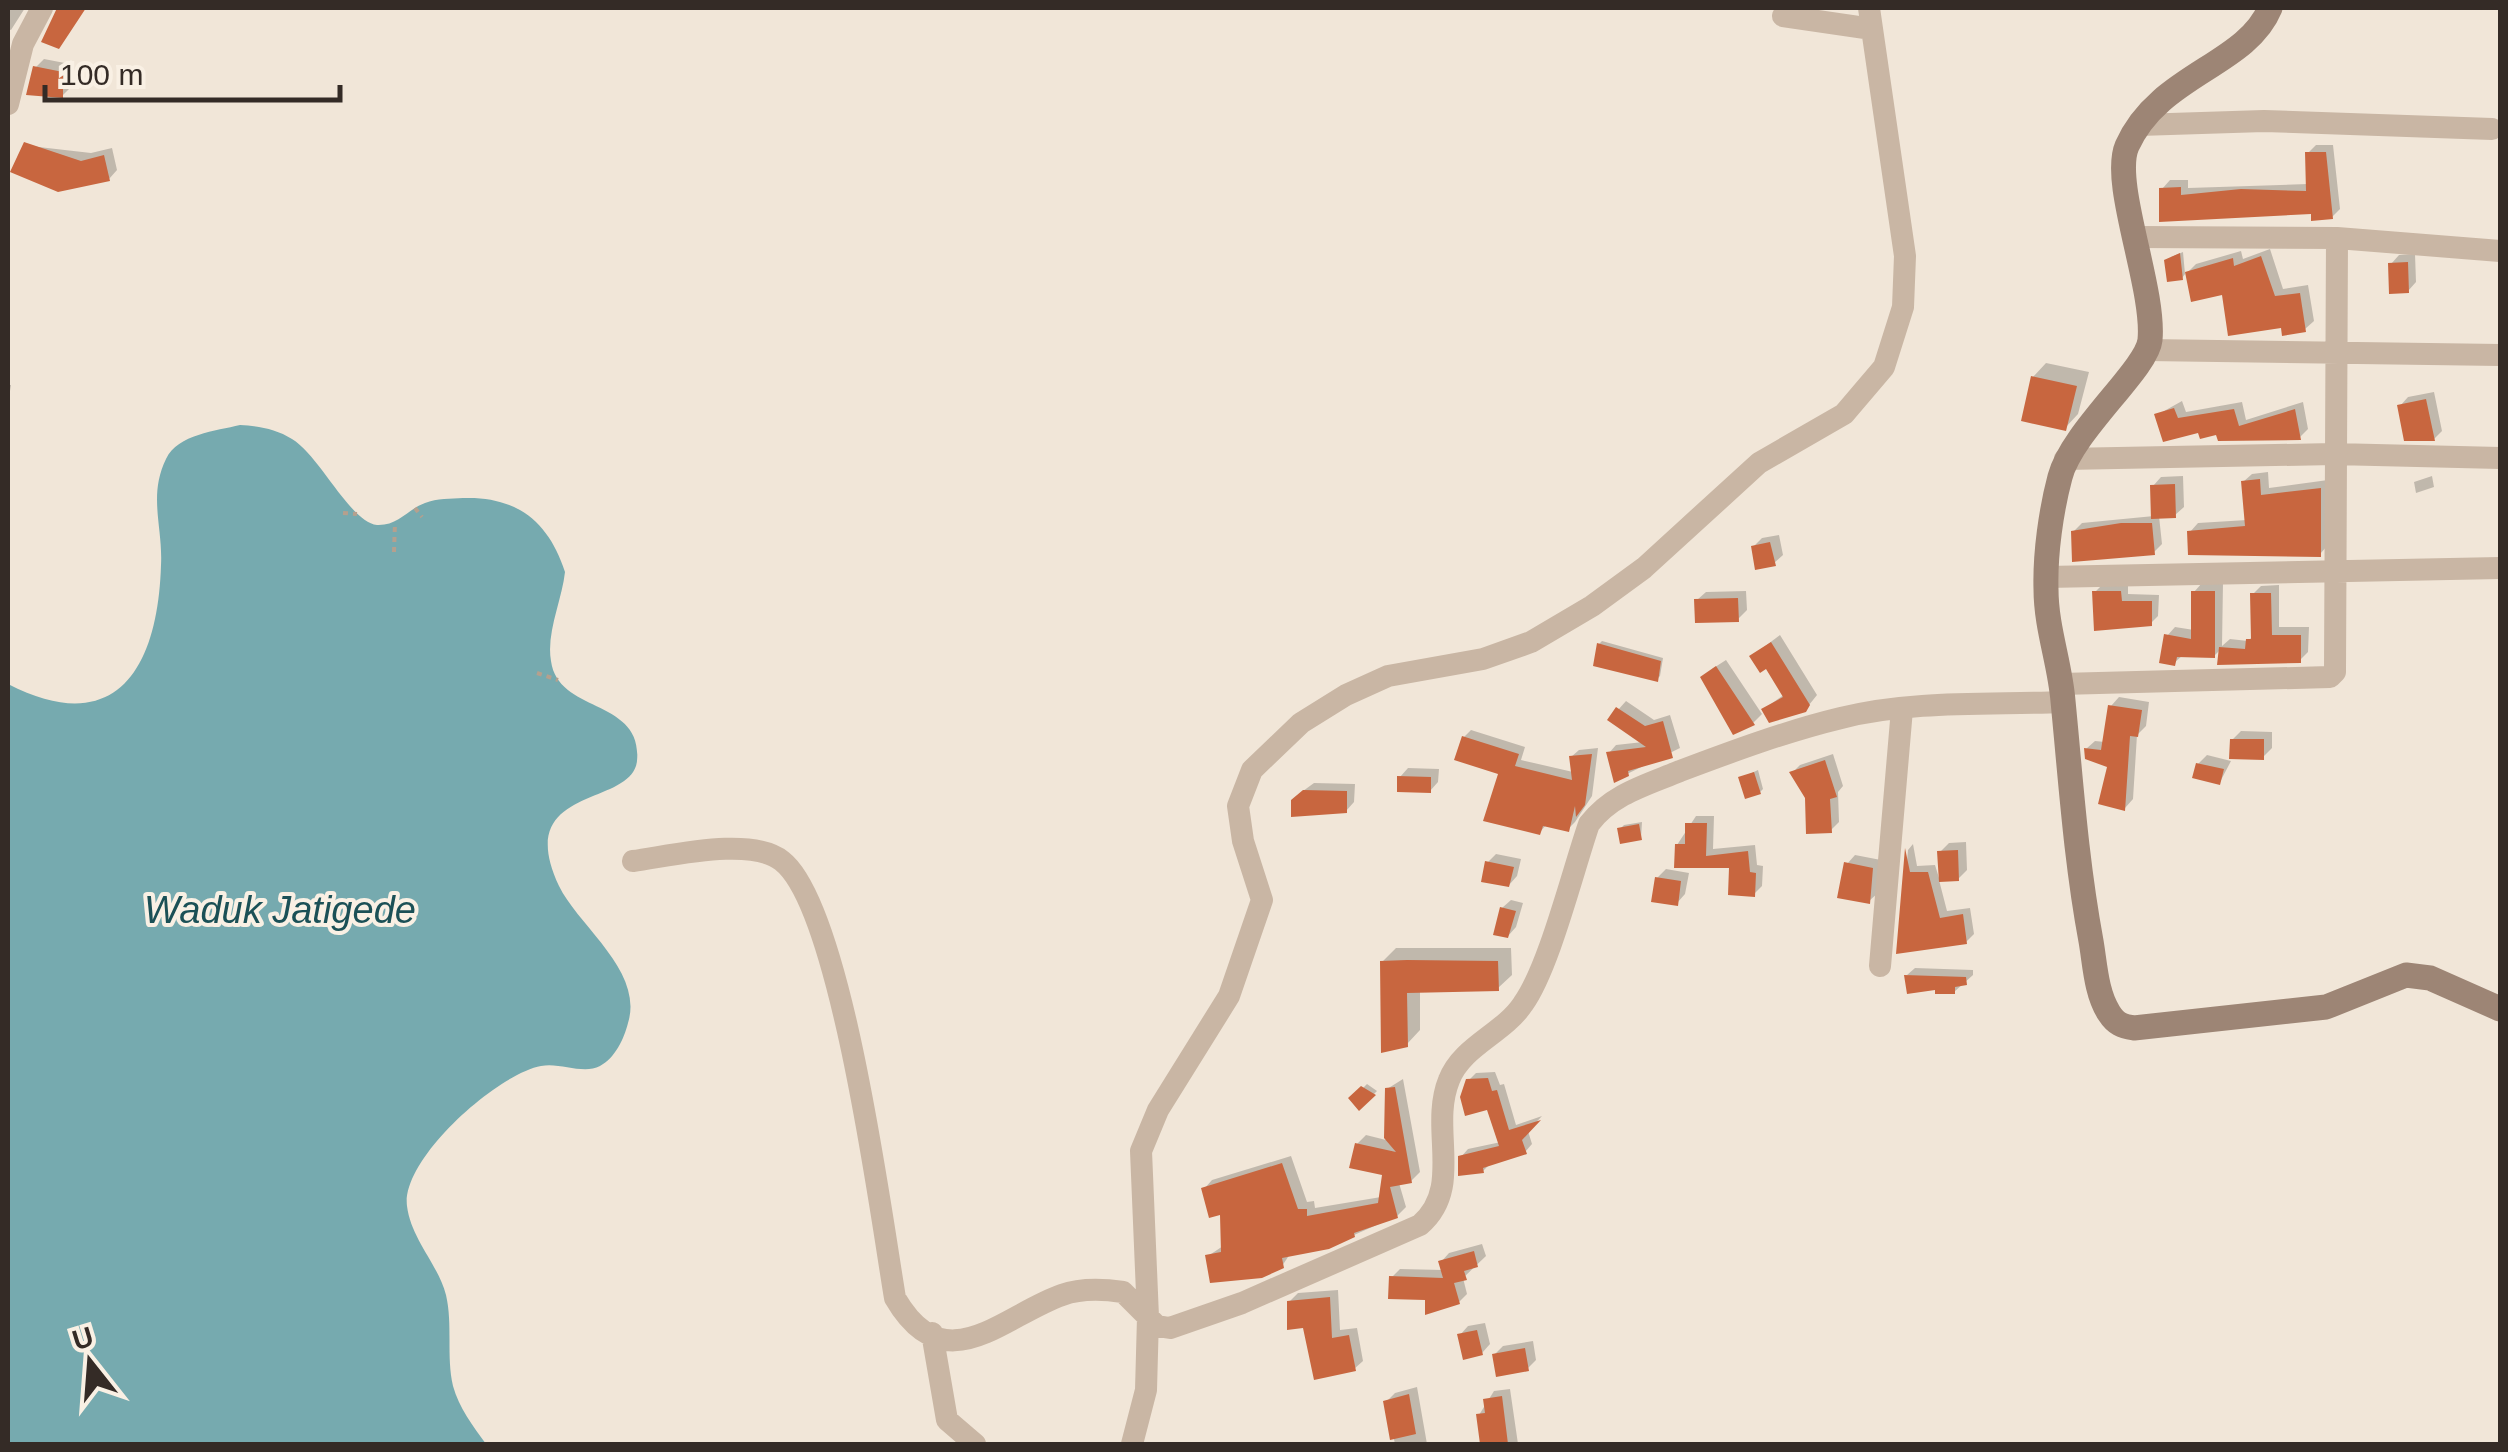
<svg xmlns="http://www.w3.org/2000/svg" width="2508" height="1452" font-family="Helvetica,sans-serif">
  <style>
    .water { fill: #76aaaf }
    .shadow { fill: #0003 }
    .building { fill: #c8663f }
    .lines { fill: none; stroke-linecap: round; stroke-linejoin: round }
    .path { stroke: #b5a08e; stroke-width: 4; stroke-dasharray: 5 5; stroke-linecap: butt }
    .street { stroke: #c9b6a4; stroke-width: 22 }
    .secondary { stroke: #9d8575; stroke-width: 25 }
    .labels { text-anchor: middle; stroke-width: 8; stroke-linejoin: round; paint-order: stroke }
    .water-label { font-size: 38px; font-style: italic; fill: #1b5056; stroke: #f9f0e4 }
  </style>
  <rect width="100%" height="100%" fill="#f1e6d8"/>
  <!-- water -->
  <path class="water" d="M240,425C258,426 276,429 292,439C320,456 350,522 377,525C398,526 408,509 425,503C437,498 451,499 463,498C517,496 549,522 565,572C562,600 546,633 551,661C558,714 643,698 637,761C632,808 511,784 559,886C579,927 644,971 628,1023C624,1039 615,1058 600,1066C583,1075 560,1062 541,1066C497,1074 401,1159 407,1206C411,1239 438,1264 446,1295C453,1325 446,1356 453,1386C459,1408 473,1426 486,1444H8V684C117,740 158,667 161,565C163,527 148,496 166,459C178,434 216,431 240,425Z"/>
  <!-- shadow -->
  <path class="shadow" d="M8,8H25L11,30L8,29Z
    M44,59L70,64L71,87L63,95L35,68Z
    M2316,145H2333L2340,209L2332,217L2313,211L2162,219V189L2170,180H2188V188L2308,184V153Z
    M30,146L91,153L112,148L117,170L109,179Z
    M2270,249L2283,289L2308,285L2314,321L2305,329L2283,325L2188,272L2196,264L2241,251L2243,259Z
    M2183,252L2185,274L2182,278L2171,257Z
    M2415,254L2416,282L2408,291L2391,264L2399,255Z
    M2046,363L2089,372L2078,414L2065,428L2033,377Z
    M8,385H11L8,403Z
    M2434,392L2442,431L2434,439L2400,406L2408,397Z
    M2182,401L2186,412L2242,402L2246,420L2303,402L2308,429L2300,437L2200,430L2157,415Z
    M2268,472L2269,488L2328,480V545L2320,554L2190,532L2198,523L2247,520L2243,482L2252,474Z
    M2183,476L2184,507L2175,515L2159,516L2162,544L2153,553L2073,532L2082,523L2154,516L2153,486L2161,477Z
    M2432,476L2434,487L2416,493L2414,482Z
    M1779,535L1783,555L1774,563L1753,547L1762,538Z
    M2202,583H2223L2222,646L2230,639L2248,641L2253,636V594L2261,586L2279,585V627H2309L2308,652L2300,660L2221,649L2214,656L2183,655L2174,663L2167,636L2175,627L2194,630V592Z
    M2128,584V594L2159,595L2158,616L2150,624L2095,592L2102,585Z
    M1746,591L1747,610L1738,619L1697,600L1706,592Z
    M1780,635L1817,695L1805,710L1764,709L1785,694L1767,666L1752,656Z
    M1602,641L1663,658L1660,676L1657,679L1599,644Z
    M1726,660L1762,714L1753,723L1712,669Z
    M2119,697L2149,702L2146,726L2137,735L2133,799L2125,808L2110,765L2086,749L2095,741L2105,742L2111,706Z
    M1626,701L1654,720L1670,715L1680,748L1627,774L1609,753L1616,745L1643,742L1610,719Z
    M1471,730L1525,747L1521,760L1573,772L1571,757L1579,750L1598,748L1592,796L1575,822L1568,829L1547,824L1539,833L1501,773L1464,737Z
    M2241,731L2272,732V748L2263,757L2232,740Z
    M1833,754L1843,786L1838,792L1839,822L1831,830L1792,773L1800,765Z
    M2207,755L2231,761L2220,782L2198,764Z
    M1408,768L1439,769L1438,782L1430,791L1400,777Z
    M1758,770L1763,789L1760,792L1741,778Z
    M1314,783L1355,784L1354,802L1346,811L1303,791Z
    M1696,816H1714L1713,849L1755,845L1757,865L1763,866L1762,886L1754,894L1732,866H1677V845Z
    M1642,822L1641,838L1620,829L1624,825Z
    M1966,842L1967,870L1958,879L1939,880L1947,911L1970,908L1974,934L1966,942L1899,951L1908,850L1913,844L1917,866L1935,865L1939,878L1940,852L1949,843Z
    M1496,854L1521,859L1517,876L1509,885L1487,863Z
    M1855,855L1881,860L1878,893L1869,901L1847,864Z
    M1666,869L1689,873L1685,894L1677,903L1657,878Z
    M1511,900L1523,903L1516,927L1508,936L1502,908Z
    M1396,948H1511L1512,975L1498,988L1420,990V1030L1407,1044L1382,962Z
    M1915,968L1973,970V975L1954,992L1907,975Z
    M1495,1072L1500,1085L1504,1084L1516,1125L1542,1116L1528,1131L1532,1144L1525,1152L1491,1163L1483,1171L1461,1157L1468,1149L1501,1142L1488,1106L1468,1081L1476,1073Z
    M1403,1079L1420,1172L1411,1181L1399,1183L1406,1207L1397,1216L1354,1235L1290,1254L1282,1266L1208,1256L1223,1246L1222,1212L1204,1189L1212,1180L1291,1156L1307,1202L1314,1201L1315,1208L1381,1197L1384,1173L1357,1144L1366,1135L1386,1140L1387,1089Z
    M1367,1084L1377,1091L1360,1108L1352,1099Z
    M1482,1244L1486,1256L1463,1278L1467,1294L1459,1302L1428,1297L1392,1277L1400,1269L1443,1270L1441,1262L1449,1253Z
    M1338,1290L1340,1330L1357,1328L1363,1361L1354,1369L1305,1325L1289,1302L1298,1293Z
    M1485,1323L1490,1344L1482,1353L1460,1335L1468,1326Z
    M1533,1341L1536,1360L1527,1369L1494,1355L1503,1346Z
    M1417,1387L1427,1444H1395L1386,1402L1395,1393Z
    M1510,1389L1518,1444H1494L1497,1425L1479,1415L1494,1391Z"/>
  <!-- building -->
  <path class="building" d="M57,8H86L59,49L41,42Z
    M33,66L63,72V98L26,95Z
    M24,142L81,161L104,155L110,181L58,192L10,172Z
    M2305,152H2326L2333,219L2311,221V214L2159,222V188L2181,187V195L2241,189L2306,191Z
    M2180,253L2183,280L2167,282L2164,260Z
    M2261,256L2275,296L2300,293L2306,332L2282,336L2281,328L2228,336L2222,295L2191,302L2185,272L2233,258L2234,266Z
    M2408,262L2409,293L2389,294L2388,263Z
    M2031,376L2077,386L2066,431L2021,421Z
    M2426,399L2435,441H2404L2397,405Z
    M2174,408L2178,418L2234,409L2239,426L2295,409L2301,440L2218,441L2216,435L2200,439L2198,433L2163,442L2154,414Z
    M2260,479L2261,495L2321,488V557L2188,555L2187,531L2245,526L2241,481Z
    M2175,484L2176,518L2151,519L2150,485Z
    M2121,523H2152L2155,555L2072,562L2071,531Z
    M1770,542L1776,566L1755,570L1751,546Z
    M2092,591H2121L2122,601H2152V626L2094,631Z
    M2191,591H2215V658L2177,657L2175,666L2159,663L2164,634L2191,639Z
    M2250,593H2271L2272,635H2301V663L2217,665L2219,647L2245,649L2246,639H2251Z
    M1738,598L1739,622L1695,623L1694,599Z
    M1771,642L1810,705L1806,712L1769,723L1761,709L1783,697L1766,669L1760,673L1749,656Z
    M1597,643L1661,661L1658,682L1593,666Z
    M1716,666L1755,725L1733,735L1700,677Z
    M2108,705L2142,710L2138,737L2130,736L2125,811L2098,804L2107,767L2085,759L2084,748L2101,750Z
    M1616,707L1645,726L1663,721L1673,758L1628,771L1629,776L1614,783L1606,752L1646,747L1607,720Z
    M1462,736L1519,754L1515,766L1572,780L1569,756L1592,754L1585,805L1576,817L1575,806L1569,832L1543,826L1540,835L1483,821L1498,774L1454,760Z
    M2230,739H2264V760L2229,759Z
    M1825,760L1837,797L1830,799L1832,833L1806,834L1805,798L1789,772Z
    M2196,763L2224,769L2220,785L2192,778Z
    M1754,772L1761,794L1745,799L1738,777Z
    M1397,776L1431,777V793L1397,792Z
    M1303,790L1347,791V813L1291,817V800Z
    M1685,823H1707L1706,856L1748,851L1750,872L1756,873L1755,897L1728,895L1729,868H1674L1675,844H1685Z
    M1639,824L1642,840L1620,844L1617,828Z
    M1905,848L1910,872H1928L1940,918L1963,914L1967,944L1896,954Z
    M1958,850L1959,881L1939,882L1937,851Z
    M1485,861L1514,867L1509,887L1481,882Z
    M1844,862L1873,868L1870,904L1837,898Z
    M1655,877L1681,881L1678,906L1651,902Z
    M1500,907L1516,911L1508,938L1493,935Z
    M1407,960L1498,961L1499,991L1407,993L1408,1047L1381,1053L1380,961Z
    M1904,975L1966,977L1967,985L1955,987V994H1935V990L1907,994Z
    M1488,1078L1492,1091L1497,1090L1509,1130L1541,1120L1522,1140L1527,1154L1483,1168L1484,1173L1458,1176V1156L1499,1146L1487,1110L1465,1116L1460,1097L1466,1079Z
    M1361,1086L1376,1095L1359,1111L1348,1098Z
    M1395,1087L1412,1183L1390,1187L1398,1218L1354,1233L1355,1237L1329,1249L1282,1258L1284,1268L1262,1278L1210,1283L1205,1255L1221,1252L1220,1215L1209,1218L1201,1188L1282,1163L1298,1209H1307V1216L1378,1203L1382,1175L1349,1168L1355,1143L1396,1152L1384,1138L1385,1088Z
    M1474,1251L1478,1267L1464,1271L1467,1280L1454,1283L1460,1304L1425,1315V1300L1388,1299L1389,1276L1443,1278L1438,1261Z
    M1330,1297L1332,1338L1349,1335L1356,1371L1314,1380L1303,1328L1287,1330V1301Z
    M1477,1330L1483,1355L1463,1360L1457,1334Z
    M1525,1348L1529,1371L1496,1377L1492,1354Z
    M1409,1394L1416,1434L1390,1440L1383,1401Z
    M1502,1396L1508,1444H1480L1476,1414L1485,1413L1483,1399Z"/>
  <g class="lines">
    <!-- path -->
    <path class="path" d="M415,508L422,517
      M343,513L357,514
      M394,552L395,522
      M537,673L558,680"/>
    <!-- street -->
    <path class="street" d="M1783,16L1872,29
      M8,104L23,44L42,8
      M2139,125L2264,121L2492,129
      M2337,238L2500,251
      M2147,350L2500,355
      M2065,459L2334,454L2500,458
      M2047,577L2500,568
      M2061,684L2330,677L2335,672L2337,238L2137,237
      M633,861C671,856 751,836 782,861C841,907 881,1215 895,1298C945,1384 1002,1316 1062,1295C1081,1288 1103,1289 1123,1292L1157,1326L1170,1328L1242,1303L1420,1225C1464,1187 1429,1129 1449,1080C1462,1046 1503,1034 1523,1004C1549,968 1573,870 1589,824C1612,794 1646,785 1680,771C1733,751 1787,731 1841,718C1912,700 1991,705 2063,702
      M1880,966L1902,709
      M932,1333L947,1420L975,1444
      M1132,1444L1146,1390L1148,1317L1141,1151L1158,1110L1229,996L1262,900L1243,841L1238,806L1252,770L1301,723L1346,695L1388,676L1483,659L1531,642L1592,606L1644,568L1759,463L1844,414L1884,367L1903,307L1905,256L1869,8"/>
    <!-- secondary -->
    <path class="secondary" d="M2270,8C2246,66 2159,74 2127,146C2111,183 2155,288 2150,340C2147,369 2072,431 2060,477C2051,511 2045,554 2046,589C2046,628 2060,663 2063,701C2071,783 2076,860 2091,941C2095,964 2096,993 2109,1013C2116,1024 2122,1026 2134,1028L2326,1007L2406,975L2430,978L2500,1009"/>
  </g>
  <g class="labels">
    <!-- water labels -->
    <g class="water-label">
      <text x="280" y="923">Waduk Jatigede</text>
    </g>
  </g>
  <!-- border -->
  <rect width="2508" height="1452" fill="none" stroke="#342b26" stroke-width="20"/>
  <!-- north arrow -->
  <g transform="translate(90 1362) rotate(343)" stroke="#f9f0e4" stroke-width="8" paint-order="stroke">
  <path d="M0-8L18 38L0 25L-18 38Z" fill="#342b26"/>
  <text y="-15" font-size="28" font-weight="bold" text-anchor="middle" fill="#342b26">U</text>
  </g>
  <!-- scale -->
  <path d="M45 85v15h295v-15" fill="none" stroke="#342b26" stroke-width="5"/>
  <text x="60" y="85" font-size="30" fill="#342b26" stroke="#f9f0e4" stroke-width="8" paint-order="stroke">100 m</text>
</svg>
